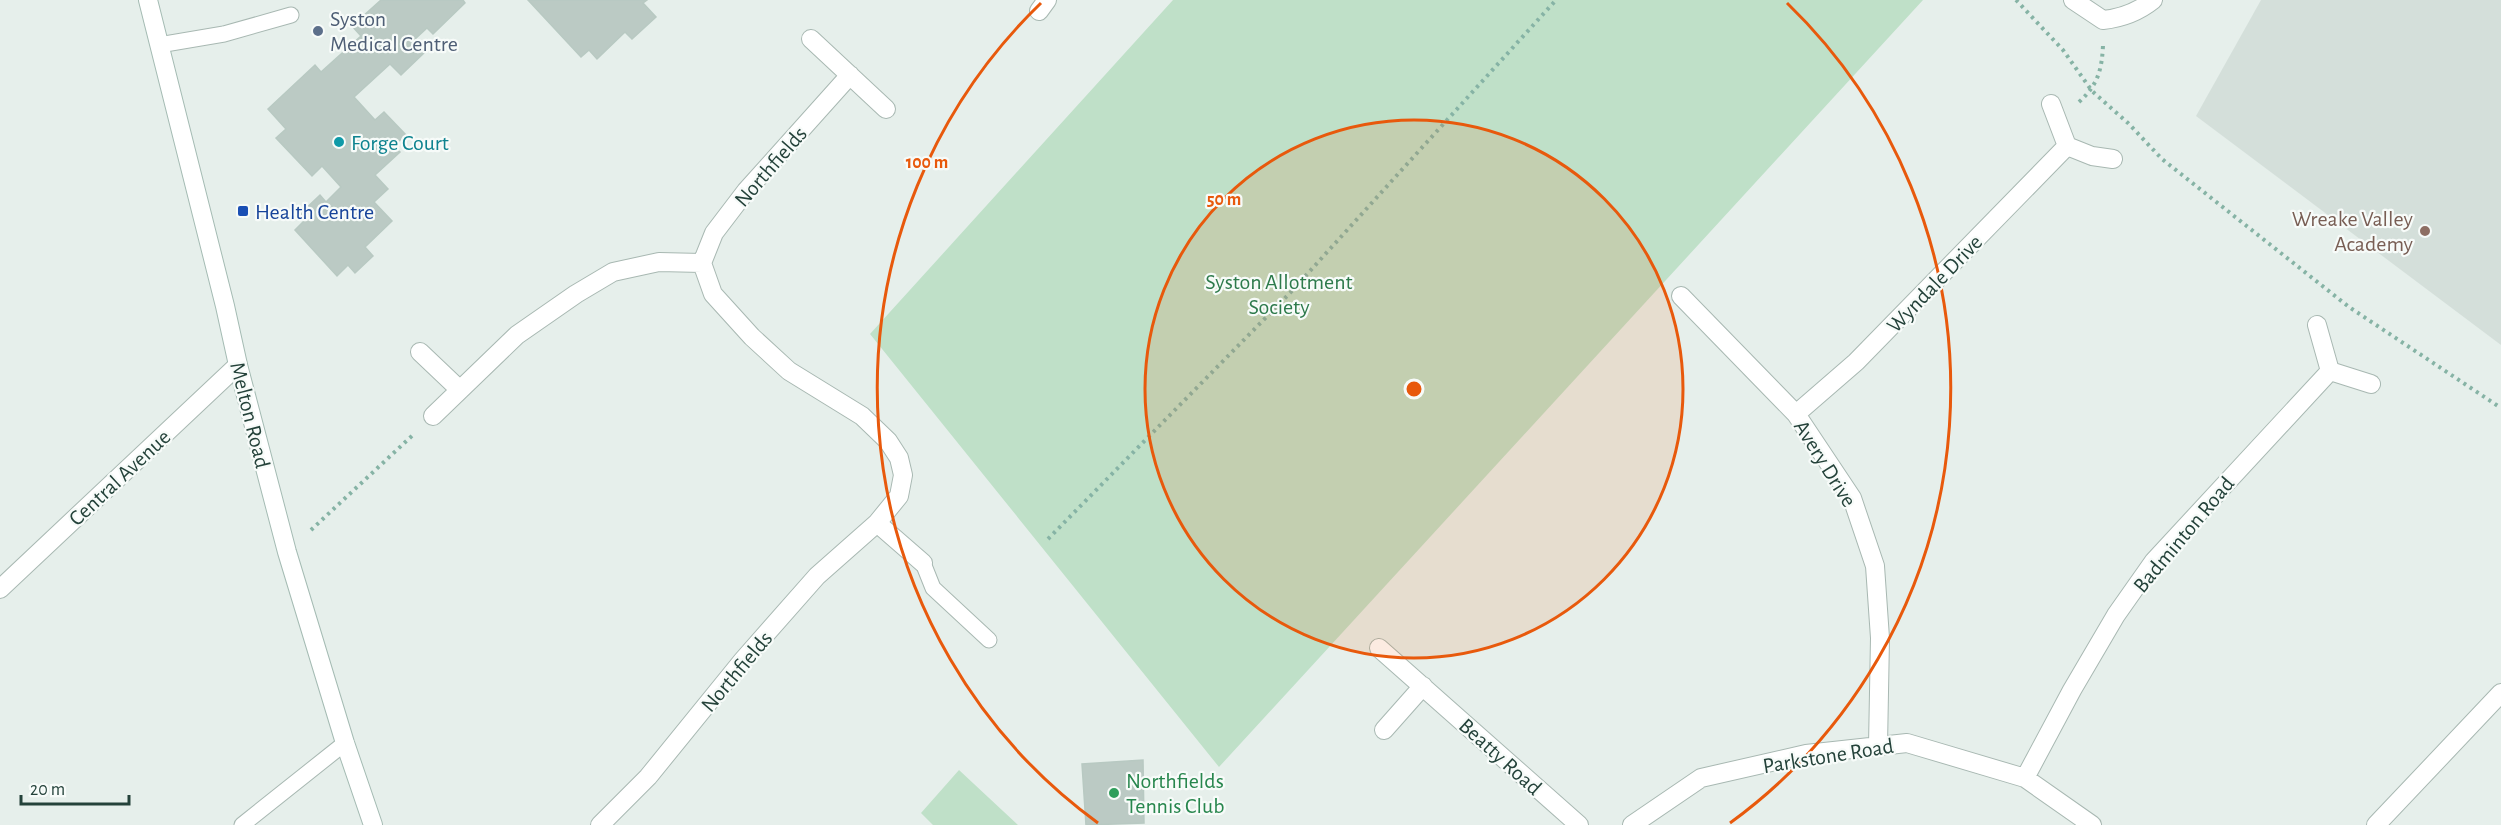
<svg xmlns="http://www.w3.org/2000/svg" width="2501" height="825" font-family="'Alegreya Sans',sans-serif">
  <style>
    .built { fill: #d4dfda }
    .green { fill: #bfe0c8 }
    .building { fill: #bbcac4; stroke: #b8c9c2; stroke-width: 1.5 }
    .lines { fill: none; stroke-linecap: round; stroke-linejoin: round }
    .lane-casing { stroke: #a8b8b2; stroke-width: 17 }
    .street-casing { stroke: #a8b8b2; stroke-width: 20 }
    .secondary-casing { stroke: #a4bbb3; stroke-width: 20 }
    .path { stroke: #86b3a5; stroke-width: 4; stroke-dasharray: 3 4.5; stroke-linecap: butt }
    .lane { stroke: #fff; stroke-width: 15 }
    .street { stroke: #fff; stroke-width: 18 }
    .secondary { stroke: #fff; stroke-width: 18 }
    .ring { fill: none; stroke: #e8590c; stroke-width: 3 }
    .service-dot { fill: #5c6f8a; stroke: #f7fbf9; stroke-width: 2 }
    .culture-dot { fill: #0f9aa8; stroke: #f7fbf9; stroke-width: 2 }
    .transit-dot { fill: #1a4fb4; stroke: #f7fbf9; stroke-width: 2 }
    .education-dot { fill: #8d6e63; stroke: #f7fbf9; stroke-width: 2 }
    .leisure-dot { fill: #2e9e5b; stroke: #f7fbf9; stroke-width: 2 }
    .labels { text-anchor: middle; stroke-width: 4.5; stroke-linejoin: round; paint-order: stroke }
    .service-label { font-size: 22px; fill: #4e5e75; stroke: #f7fbf9; text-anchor: start }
    .culture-label { font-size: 22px; fill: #0d838f; stroke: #f7fbf9; text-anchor: start }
    .street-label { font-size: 22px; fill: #24423a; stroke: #f7fbf9 }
    .transit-label { font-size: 22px; fill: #164399; stroke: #f7fbf9; text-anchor: start }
    .education-label { font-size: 22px; fill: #785e54; stroke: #f7fbf9; text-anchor: end }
    .park-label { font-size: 22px; fill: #2d7a4b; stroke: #f7fbf9 }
    .leisure-label { font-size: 22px; fill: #27864d; stroke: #f7fbf9; text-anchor: start }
    .centre { fill: #e8590c; stroke: #f7fbf9; stroke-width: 3 }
    .ring-label { font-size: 18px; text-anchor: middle; font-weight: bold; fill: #e8590c; stroke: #f7fbf9; stroke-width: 4.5; stroke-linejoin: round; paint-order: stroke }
  </style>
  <rect width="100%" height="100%" fill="#e6efeb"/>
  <!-- built -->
  <path class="built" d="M2261,0H2501V345L2196,116Z"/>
  <!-- green -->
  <path class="green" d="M1173,0H1923L1219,767L870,334Z
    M959,770L1018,825H933L921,813Z"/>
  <!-- building -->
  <path class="building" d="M381,0H463L465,3L433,34L427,28L414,40L425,52L401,75L390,64L354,97L375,120L384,112L406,135L393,146L400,152L375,175L388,189L374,202L392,221L365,247L373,256L355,273L348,265L337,276L295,230L305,220L299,215L320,195L326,202L341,187L322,166L312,176L276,138L286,129L268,109L315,65L321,72L361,36L352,26Z
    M528,0H647L643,3L656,17L632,39L625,32L597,59L589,50L581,57Z
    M1143,760L1144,823L1086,825L1082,764Z"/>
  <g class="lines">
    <!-- lane casing -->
    <g class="lane-casing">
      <path id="lane" d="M159,45L224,34L291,15
        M923,563L933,588L989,640
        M242,825L345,743"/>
    </g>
    <!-- street casing -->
    <g class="street-casing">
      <path id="street" d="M2073,0L2103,20C2123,18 2138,12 2153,0
        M1039,11L1047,0
        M811,39L886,109
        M2051,104L2067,146L2092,156L2113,159
        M1681,296L1796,414L1852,498L1875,566L1880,638L1878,746
        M2317,325L2330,371L2371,384
        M420,352L460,390
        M1796,414L1856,362L2067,146
        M433,416L517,335L576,294L613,272L659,262L702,263
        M877,523L923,563
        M0,589L238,365
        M1379,648L1579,825
        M1384,730L1423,686
        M2025,778L2072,690L2116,615L2154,561L2330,371
        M600,825L648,777L743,660L817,576L877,523L899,496L903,475L899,458L888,441L862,416L789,371L752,337L713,294L702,263L714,233L746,191L850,75
        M1632,825L1701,778L1806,754L1907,743L2025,778L2092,825
        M2376,825L2501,693"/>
    </g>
    <!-- secondary casing -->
    <g class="secondary-casing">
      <path id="secondary" d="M148,0L225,306L238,365L287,552L345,743L373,825"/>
    </g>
    <!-- path -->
    <path class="path" d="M2016,0L2063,50L2092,91L2128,123L2162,159L2349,307L2501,408
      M2079,102C2098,85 2102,69 2103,45
      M311,530L415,433
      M1048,539L1290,293L1556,0"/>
    <!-- lane -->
    <use href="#lane" class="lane"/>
    <!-- street -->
    <use href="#street" class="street"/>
    <!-- secondary -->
    <use href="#secondary" class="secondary"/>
  </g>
  <!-- distance rings -->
  <circle cx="1414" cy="389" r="269" fill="#e8590c" fill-opacity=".12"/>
  <g class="ring">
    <circle cx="1414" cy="389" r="269"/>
    <path d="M1098 823A537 537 0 0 1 1041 3M1787 3A537 537 0 0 1 1730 823"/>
  </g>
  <!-- markers -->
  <circle class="service-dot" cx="318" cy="31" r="6"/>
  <circle class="culture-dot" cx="339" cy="142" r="6"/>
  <rect class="transit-dot" x="237" y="205" width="12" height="12" rx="3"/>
  <circle class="education-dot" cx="2425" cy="231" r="6"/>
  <circle class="leisure-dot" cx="1114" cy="793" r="6"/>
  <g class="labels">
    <!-- service labels -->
    <g class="service-label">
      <text x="330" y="26">Syston<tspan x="330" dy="25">Medical Centre</tspan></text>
    </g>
    <!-- culture labels -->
    <g class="culture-label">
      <text x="351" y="150">Forge Court</text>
    </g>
    <!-- street labels -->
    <g class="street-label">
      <text transform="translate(770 166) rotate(-49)" y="8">Northfields</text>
      <text transform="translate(1934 283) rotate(-46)" y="8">Wyndale Drive</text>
      <text transform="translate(251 415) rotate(76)" y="8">Melton Road</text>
      <text transform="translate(1826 463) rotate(58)" y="8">Avery Drive</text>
      <text transform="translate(119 477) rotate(-43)" y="8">Central Avenue</text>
      <text transform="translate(2183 534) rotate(-50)" y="8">Badminton Road</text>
      <text transform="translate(736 671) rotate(-50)" y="8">Northfields</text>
      <text transform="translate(1828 755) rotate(-9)" y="8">Parkstone Road</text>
      <text transform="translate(1501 756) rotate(42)" y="8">Beatty Road</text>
    </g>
    <!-- transit labels -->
    <g class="transit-label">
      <text x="255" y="219">Health Centre</text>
    </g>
    <!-- education labels -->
    <g class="education-label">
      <text x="2413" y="226">Wreake Valley<tspan x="2413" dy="25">Academy</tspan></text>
    </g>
    <!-- park labels -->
    <g class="park-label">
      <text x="1279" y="289">Syston Allotment<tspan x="1279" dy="25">Society</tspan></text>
    </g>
    <!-- leisure labels -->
    <g class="leisure-label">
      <text x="1126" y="788">Northfields<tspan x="1126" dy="25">Tennis Club</tspan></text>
    </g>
  </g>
  <circle cx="1414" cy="389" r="9" class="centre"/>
  <g class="ring-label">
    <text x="927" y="168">100 m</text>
    <text x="1224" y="205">50 m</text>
  </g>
  <!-- scale -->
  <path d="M21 795v9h108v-9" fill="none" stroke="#24423a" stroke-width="3"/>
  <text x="30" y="795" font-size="18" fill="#24423a" stroke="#f7fbf9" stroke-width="4.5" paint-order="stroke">20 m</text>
</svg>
